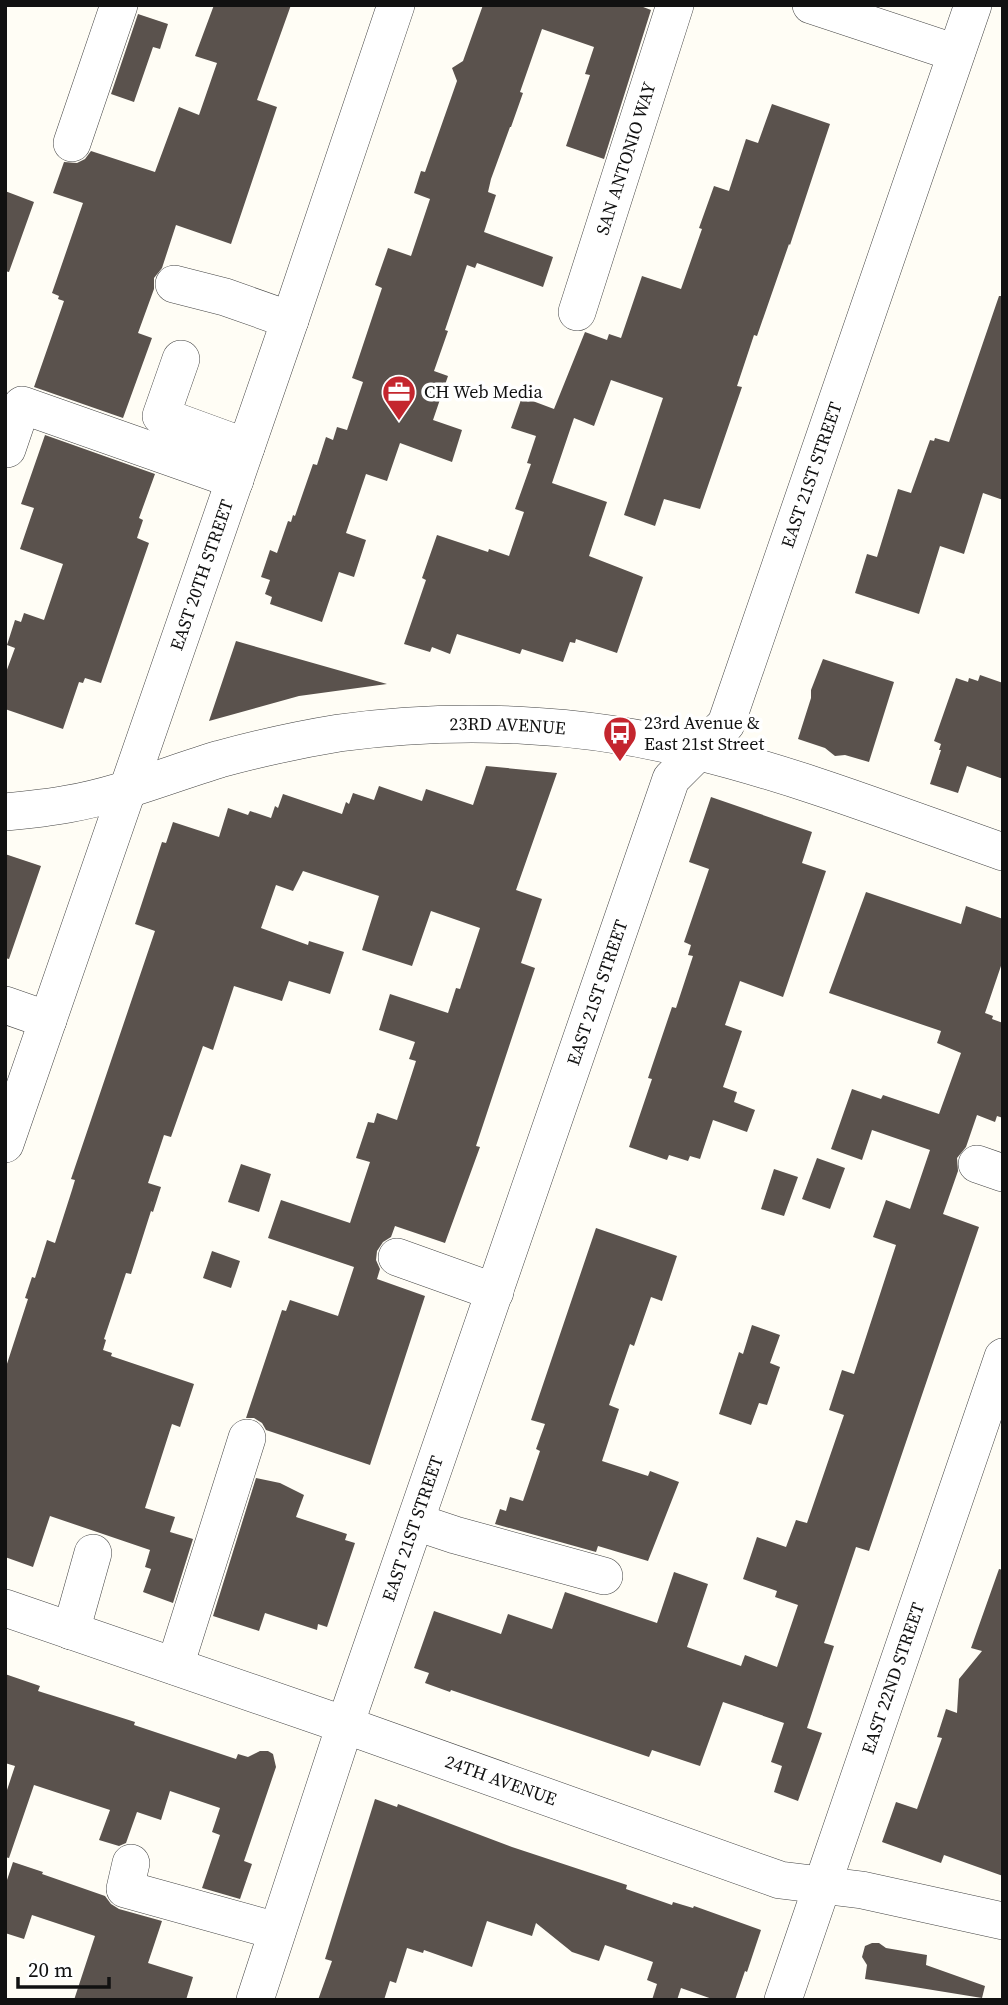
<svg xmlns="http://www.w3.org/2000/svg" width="1008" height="2005" font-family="'Source Serif 4',serif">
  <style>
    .building { fill: #5a524d }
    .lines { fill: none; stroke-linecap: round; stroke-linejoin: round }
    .minor-casing { stroke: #444; stroke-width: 38 }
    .minor { stroke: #fff; stroke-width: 37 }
    .labels { text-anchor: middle; stroke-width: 7; stroke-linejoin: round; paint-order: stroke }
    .street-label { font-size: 18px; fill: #111; stroke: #fff }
    .poi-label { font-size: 18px; fill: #111; stroke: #fff; text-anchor: start }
  </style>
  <rect width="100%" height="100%" fill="#fffdf5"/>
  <!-- building -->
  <path class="building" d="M214,5H291L257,100L277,107L231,244L176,225L162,268L154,278V289L138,333L152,338L123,418L34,387L64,301L58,299L59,296L52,293L83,203L53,193L64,162L77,163L85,159L91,151L155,172L179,107L199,115L217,63L195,56Z
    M483,5H638L651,10L604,159L566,146L590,75L585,74L594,47L542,29L520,92L523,93L511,127H510L491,179L488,192L496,195L484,232L553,257L543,287L477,263L475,268L467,265L445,330L448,331L434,371L448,376L433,420L462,430L452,462L400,443L387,481L366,474L346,533L366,540L354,577L339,572L322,622L270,604L272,597L265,594L270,580L261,577L270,550L277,553L288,521L291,522L293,515L295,516L313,464L317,465L326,437L333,440L337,427L347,430L363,382L352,378L382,288L375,285L388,248L411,256L430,199L414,193L421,171L425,172L457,81L452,68L463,61Z
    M138,14L168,24L160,49L153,47L134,102L111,94Z
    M772,104L830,124L790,245L789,244L757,336L754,335L737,386L742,387L700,509L664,499L655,526L624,515L663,398L611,380L594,426L574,418L552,483L607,502L589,556L643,577L617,653L576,639L575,643L570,642L563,662L522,649L520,654L457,634L450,654L432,647L430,652L404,644L426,580L422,578L437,535L488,552L489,549L509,556L524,512L515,509L531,464L527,463L536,436L511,428L522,397L554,409L585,332L607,340L609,334L621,338L642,276L681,289L702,229L699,228L714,186L729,191L746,139L758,143Z
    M5,191L34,202L9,272L5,271Z
    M999,296H1003V500L983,493L964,554L940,546L919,614L855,593L867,554L877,557L898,489L911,493L930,440L934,441L935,438L949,442Z
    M45,435L155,474L139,518L143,520L137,538L149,543L101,683L85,678L83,683L79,682L63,729L5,709V675L15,648L7,645L15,620L21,622L24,613L44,620L63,564L20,549L34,508L21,504Z
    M236,641L387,684L299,696L209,721Z
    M823,659L894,682L869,762L845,755L835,756L825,748L798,739L811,698V690Z
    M980,675L1003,683V779L967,766L958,793L930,784L941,750H939L941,744L934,741L956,678L968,682L969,678L978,681Z
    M486,766L557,773L516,890L542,899L521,963L535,968L476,1146L480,1147L445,1243L395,1226L391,1237L383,1242L377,1251L376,1260L380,1269L377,1279L425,1296L370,1465L266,1430L262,1423L254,1418H246L282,1310L286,1311L290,1300L338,1316L354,1267L268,1238L281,1200L350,1223L370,1162L356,1158L368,1122L374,1123L377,1113L397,1120L416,1061L409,1059L415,1042L379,1030L390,994L448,1013L456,988L460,989L480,928L431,911L412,966L362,950L379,896L303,871L293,891L276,885L261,928L308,945L309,941L344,952L330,994L289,981L282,1001L234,986L213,1050L203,1046L171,1137L164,1135L148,1183L161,1187L153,1212L151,1211L131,1274L126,1273L104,1339L106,1340L103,1350L112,1353L111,1356L194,1384L180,1427L172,1424L145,1508L175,1517L170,1532L193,1539L173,1603L143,1592L151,1569L145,1567L150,1550L50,1516L33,1567L5,1557V1370L28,1299L25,1298L32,1277L35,1278L47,1240L55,1243L72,1190L75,1180L71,1179L155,931L135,924L162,842L166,843L173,822L219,837L228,808L248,815L250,811L271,818L275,806L278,808L283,794L342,814L346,802L349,804L353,793L374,800L379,786L422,801L426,789L473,805Z
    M711,797L812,832L802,863L826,871L783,997L740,981L725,1025L742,1031L723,1087L737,1092L734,1102L755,1110L747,1132L713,1120L700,1159L690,1156L688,1161L669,1155L667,1160L629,1147L652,1079L648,1078L672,1007L676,1008L693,956L688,955L691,945L684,942L709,869L689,862Z
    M5,854L41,866L9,959L5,958Z
    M866,892L961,924L966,906L1003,919V960L985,1013L993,1016L992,1019L1003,1023V1118L997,1116L995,1122L977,1115L966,1147L957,1158L958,1171L943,1214L979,1227L869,1551L856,1547L824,1643L834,1646L807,1728L822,1733L798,1801L774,1792L782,1766L771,1762L784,1723L723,1702L700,1766L652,1750L649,1757L451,1690L450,1692L425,1683L429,1673L414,1668L434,1611L501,1634L508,1614L552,1629L565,1592L657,1623L674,1572L708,1584L687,1647L741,1666L745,1655L777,1667L798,1605L775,1597L777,1591L743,1579L757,1537L786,1547L796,1520L807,1523L844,1415L829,1410L842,1370L854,1374L896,1245L873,1237L886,1200L910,1209L930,1150L872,1130L862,1160L831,1149L852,1089L881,1099L883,1095L939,1114L961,1053L937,1043L941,1031L829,993Z
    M817,1158L845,1168L830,1209L802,1199Z
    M241,1164L271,1174L259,1212L228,1202Z
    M774,1169L798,1177L784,1216L761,1209Z
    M596,1228L677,1256L662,1301L651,1297L634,1346L630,1344L609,1405L619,1409L602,1461L648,1476L650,1471L679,1482L648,1561L598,1546L596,1552L495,1524L500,1509L506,1511L510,1497L523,1501L540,1451L536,1449L545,1424L531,1420Z
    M212,1251L240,1261L231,1288L203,1278Z
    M752,1325L780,1335L770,1363L780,1367L767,1405L759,1403L751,1425L719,1414L739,1352L743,1354Z
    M256,1478L280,1483L304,1495L296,1517L347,1534L345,1540L355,1543L327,1627L318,1624L317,1630L265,1613L259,1631L213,1616Z
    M999,1569L1003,1570V1876L944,1855L941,1863L882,1842L896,1802L917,1809L942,1738L937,1737L946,1709L957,1713L959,1679L982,1651L971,1648Z
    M5,1674L40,1686L38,1691L135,1722L134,1725L236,1759L238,1754L248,1757L260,1751H268L273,1754L276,1767L244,1861L252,1864L240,1899L202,1888L220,1835L212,1832L220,1808L170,1791L161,1820L137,1812L126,1843L119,1846L99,1840L110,1810L34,1785L9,1858L5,1857V1796L15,1766L5,1763Z
    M375,1799L397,1807L398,1804L512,1847L627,1885L626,1889L672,1905L673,1902L693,1908L694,1906L761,1930L747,1972L745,1971L735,2000H715L681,1988L677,2000H652L657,1984L647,1980L653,1962L605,1945L599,1961L572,1952L536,1923L532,1936L487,1921L472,1967L424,1950L423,1953L407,1948L396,1983L390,1981L384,2000H318L332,1961L325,1959Z
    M13,1862L43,1872L42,1874L105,1896L111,1904L119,1909L162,1921L148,1963L193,1977L186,2000H74L95,1936L32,1915L24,1939L5,1933V1886Z
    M872,1943H879L886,1948L927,1955L926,1965L985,1986L982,1998L865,1979L867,1965L862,1957L865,1946Z"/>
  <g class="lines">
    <!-- minor casing -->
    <g class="minor-casing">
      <g id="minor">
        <path d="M811,5L956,53"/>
        <path d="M72,143L119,5"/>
        <path d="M174,284L225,297L290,320"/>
        <path id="s1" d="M577,312L675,5"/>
        <path d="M181,359L161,416L246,447"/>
        <path d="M7,449L22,405L235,480"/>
        <path id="s2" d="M5,812C26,810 47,808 68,804C120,795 170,774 220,759C257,749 302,739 339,733C457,717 581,722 696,751C799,776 903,817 1003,852"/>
        <path d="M5,1005L48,1020"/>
        <path id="s3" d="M5,1144L290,320L396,5"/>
        <path d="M977,1164L1003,1173"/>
        <path d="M397,1257L495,1292"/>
        <path d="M416,1522L455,1535L604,1576"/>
        <path id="s4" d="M5,1608L345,1725L780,1880L862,1890L1003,1921"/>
        <path d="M71,1631L93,1553"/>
        <path d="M175,1666L247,1438"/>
        <path d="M131,1863L125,1889L277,1931"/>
        <path id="s5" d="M255,2000L345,1725L671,779L726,724L973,5"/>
        <path id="s6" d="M783,2000L1003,1357"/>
      </g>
    </g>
    <!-- minor -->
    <use href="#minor" class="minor"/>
  </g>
  <!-- icons -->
  <defs>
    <g id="office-pin" transform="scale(1.75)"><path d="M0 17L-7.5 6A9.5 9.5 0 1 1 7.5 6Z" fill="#c4262e" stroke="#fff"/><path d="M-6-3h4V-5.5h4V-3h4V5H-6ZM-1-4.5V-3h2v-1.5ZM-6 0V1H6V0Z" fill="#fff"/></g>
    <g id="bus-pin" transform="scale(1.75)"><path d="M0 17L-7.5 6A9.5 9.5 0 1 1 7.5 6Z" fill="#c4262e" stroke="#fff"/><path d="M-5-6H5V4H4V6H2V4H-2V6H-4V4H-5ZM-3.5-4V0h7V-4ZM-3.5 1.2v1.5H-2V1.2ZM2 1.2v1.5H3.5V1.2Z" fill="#fff"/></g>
  </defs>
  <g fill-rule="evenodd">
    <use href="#office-pin" x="399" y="392"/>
    <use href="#bus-pin" x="620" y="733"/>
  </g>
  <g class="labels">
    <!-- street labels -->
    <g class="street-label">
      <text dy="6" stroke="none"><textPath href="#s1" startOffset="161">SAN ANTONIO WAY</textPath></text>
      <text dy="6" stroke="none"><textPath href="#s5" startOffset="1631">EAST 21ST STREET</textPath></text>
      <text dy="6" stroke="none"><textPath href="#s3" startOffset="602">EAST 20TH STREET</textPath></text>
      <text dy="6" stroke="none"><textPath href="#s2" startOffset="513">23RD AVENUE</textPath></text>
      <text dy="6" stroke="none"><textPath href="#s5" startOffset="1064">EAST 21ST STREET</textPath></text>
      <text dy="6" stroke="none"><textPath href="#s5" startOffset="497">EAST 21ST STREET</textPath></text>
      <text dy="6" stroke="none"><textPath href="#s6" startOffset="340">EAST 22ND STREET</textPath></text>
      <text dy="6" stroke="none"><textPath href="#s4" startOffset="525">24TH AVENUE</textPath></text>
    </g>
    <!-- poi labels -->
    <g class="poi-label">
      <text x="424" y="398">CH Web Media</text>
      <text x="644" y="729">23rd Avenue &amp;<tspan x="644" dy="21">East 21st Street</tspan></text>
    </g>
  </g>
  <!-- border -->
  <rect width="1008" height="2005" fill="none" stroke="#111111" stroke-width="14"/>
  <!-- scale -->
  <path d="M18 1977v10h91v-10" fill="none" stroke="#111111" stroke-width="3.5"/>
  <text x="28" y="1977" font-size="21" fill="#111111" stroke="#ffffff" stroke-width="5" paint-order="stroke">20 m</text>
</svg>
